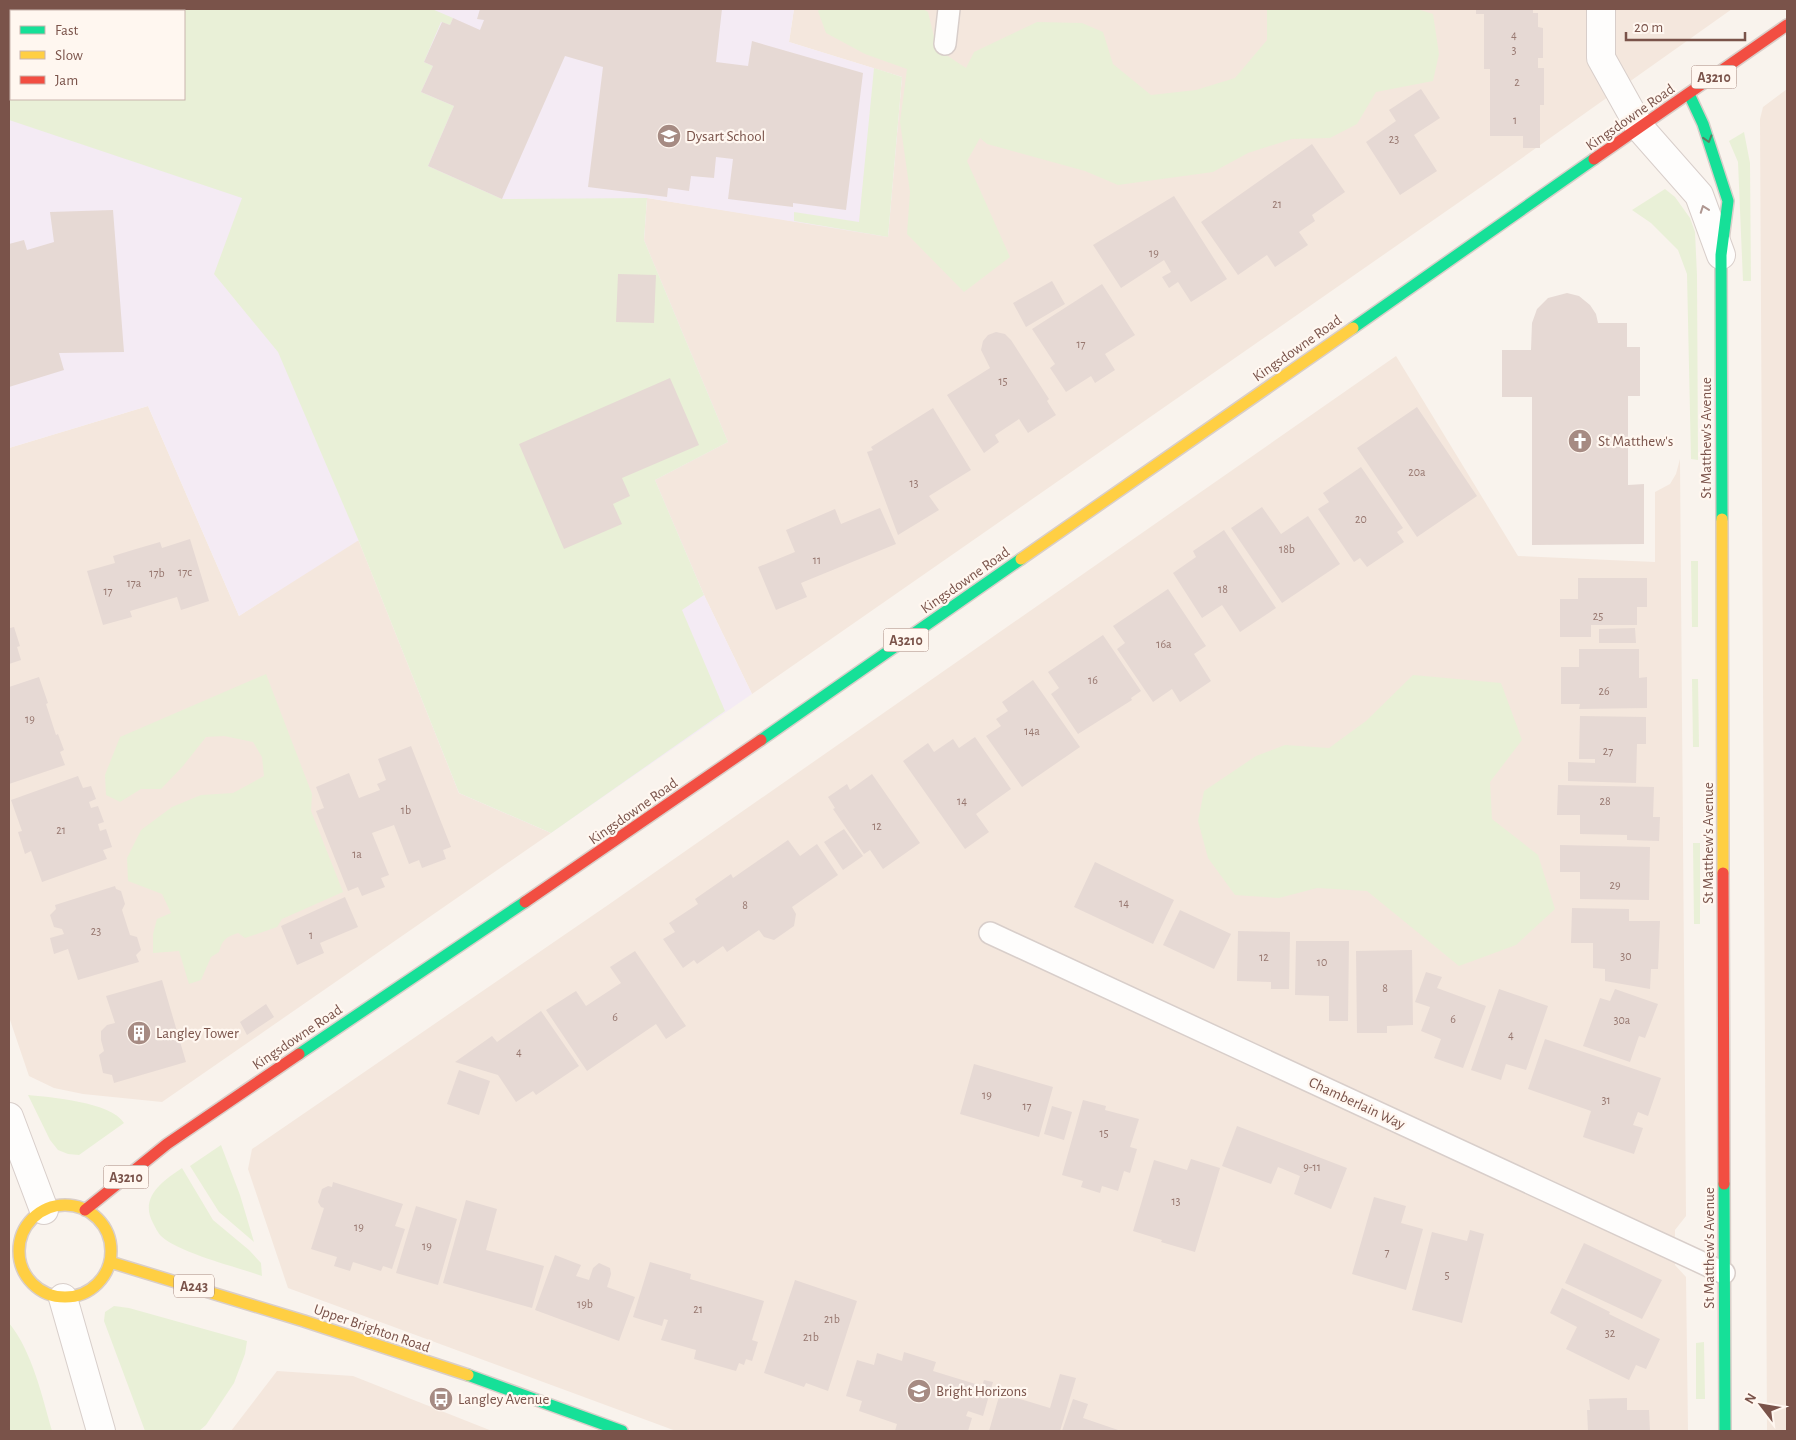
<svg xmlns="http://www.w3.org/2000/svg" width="1796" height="1440" font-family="'Alegreya Sans',sans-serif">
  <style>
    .residential { fill: #f4e7dd }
    .education { fill: #f4ebf4 }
    .green { fill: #e9f0d7 }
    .building { fill: #e6d9d4 }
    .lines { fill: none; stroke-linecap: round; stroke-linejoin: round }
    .lane-casing { stroke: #d8ceca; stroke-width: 24 }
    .street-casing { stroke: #d8ceca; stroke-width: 30 }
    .fast-casing { stroke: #d9cec9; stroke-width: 14 }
    .slow-casing { stroke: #d9cec9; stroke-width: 14 }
    .jam-casing { stroke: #d9cec9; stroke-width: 14 }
    .lane { stroke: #fefdfc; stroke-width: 21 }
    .street { stroke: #fefdfc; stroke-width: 28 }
    .fast { stroke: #16e098; stroke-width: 11 }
    .slow { stroke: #ffcf43; stroke-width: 11 }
    .jam { stroke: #f24e42; stroke-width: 11 }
    .oneway { stroke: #5c7d61 }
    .oneway2 { stroke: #af9791 }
    .labels { text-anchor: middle; stroke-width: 4.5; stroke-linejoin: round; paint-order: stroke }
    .number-label { font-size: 12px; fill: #97776f }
    .shield { fill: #fff7f0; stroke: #a2847c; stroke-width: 1 }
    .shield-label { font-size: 14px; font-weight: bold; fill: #7a534a }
    .street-label { font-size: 15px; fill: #7a534a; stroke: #fff7f0 }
    .poi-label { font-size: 15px; fill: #7a534a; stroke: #fff7f0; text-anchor: start }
  </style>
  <rect width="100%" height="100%" fill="#f9f3ed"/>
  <!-- residential -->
  <path class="residential" d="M9,9H18L17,11H11V36L9,47Z
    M794,9H1732L1491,180L752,694L704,595L654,480L644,240L647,198L888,236L902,77L789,42Z
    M1787,89V1431H1767L1760,119L1763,107Z
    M1396,356L1518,556L1655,562V492L1670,484L1676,474L1680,459L1686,1216L1675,1230V1265L1686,1277L1688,1431H676L288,1288L248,1169L252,1149L608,905Z
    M148,406L239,616L358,539L459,793L551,833L162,1102L83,1094L54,1088L29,1076L9,1017V448Z
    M277,1371L353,1376L492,1431H231Z"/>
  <!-- education -->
  <path class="education" d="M18,9H794L789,42L902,77L888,237L647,198L644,240L728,442L655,480L704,595L752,694L551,833L459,793L359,540L239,616L148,406L9,448V47L11,36V99H184V11H17Z"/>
  <!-- green -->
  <path class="green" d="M18,9H432L453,18L450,25L441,22L424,62L433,66L421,92L454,106L428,166L502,199L647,198L644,240L728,442L655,480L704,595L682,610L725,711L551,833L459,793L358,539L278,352L214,274L242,198L9,120V47L11,36V99H184V11H17Z
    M820,9H923L928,12L937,49L966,68L974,52L1037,22L1082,23L1103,32L1113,64L1151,95L1196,90L1235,78L1267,40V9H1417L1433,14L1439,54L1433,81L1376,92L1357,124L1330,138L1292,139L1248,153L1213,172L1118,185L1085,171L987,144L980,138L967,161L1010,257L964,292L907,234L910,192L900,122L907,69L865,54L826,33L818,11Z
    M874,68L902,77L888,237L794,221V212L859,222Z
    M1744,132L1750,163L1751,281H1743L1738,162L1729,141Z
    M1665,189L1675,197L1690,218L1695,232L1697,275L1698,460L1691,459L1687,274L1678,250L1651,223L1632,210Z
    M1691,561H1698V627H1692Z
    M266,674L312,794L311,811L343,892L282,919L277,927L245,938L238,933C226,937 222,940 219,952L211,957L201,980L189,984L179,951L153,953V934L157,919L171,913L162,894L128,881L127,858L141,830L172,807L201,795L233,793L264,776L262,757L253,742L224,736L206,737L183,766L161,789H141L120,802L106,795L105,775L120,737Z
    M1413,675L1501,683L1522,740L1490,782L1492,819L1538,855L1555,909L1516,945L1459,966L1367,891L1317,888L1279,898L1235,895L1208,858L1198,821L1204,791L1256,756L1285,745L1329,748L1366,721Z
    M1692,679H1698L1699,747H1693Z
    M1693,843H1700V924H1694Z
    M28,1095C50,1097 111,1102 124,1123L79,1155L68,1154L58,1150L50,1140Z
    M221,1145L240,1195L254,1242L219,1212L190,1166Z
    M182,1168L213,1220L249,1250L261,1263L262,1276C237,1267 179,1253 161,1236C158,1233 155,1227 153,1223C139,1197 163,1181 182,1168Z
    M114,1306L129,1308L247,1341L245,1354L234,1383L206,1425L199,1431H145L104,1321L105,1312Z
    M9,1323C32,1351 42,1396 52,1431H9Z
    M1704,1342L1705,1399H1696V1343Z"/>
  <!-- building -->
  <path class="building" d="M480,9H722L716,62L748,66L752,41L863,73L846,210L793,203V207L728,199L733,159L716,157L714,178L691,176L689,191L668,188L667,197L588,187L603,67L565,56L502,199L428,166L454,106L421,92L433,66L424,62L442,22L450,25L453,18L480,30L484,20L477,19Z
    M1476,9H1533V13H1538V27L1543,28V58H1538V68H1544V105H1540V148H1523V136H1490V69H1484V14H1476Z
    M1421,89L1440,118L1414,135L1437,171L1400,195L1366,142L1396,121L1389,110Z
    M1312,144L1345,192L1312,215L1315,221L1299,232L1308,245L1275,267L1267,255L1238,275L1201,222Z
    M1174,196L1227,279L1191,302L1178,282L1169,288L1162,277L1171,272L1164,260L1121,288L1093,245Z
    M113,210L124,352L59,353L64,370L9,387V244L24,240L27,250L54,242L50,212Z
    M618,274L656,275L654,323L616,322Z
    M1052,281L1065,304L1026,327L1013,303Z
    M1102,284L1135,335L1105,354L1115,370L1095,383L1091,376L1066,392L1050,368L1055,364L1032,329Z
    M1567,293L1579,296L1590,305L1596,314L1598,323H1627V347H1640V396H1628V485L1644,484V544L1532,545V397H1502V350H1531L1532,323L1537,309L1548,298Z
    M996,332L1005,334L1011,340L1049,399L1047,401L1056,415L1028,433L1019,419L995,435L999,442L984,453L947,395L990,368L981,350L983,341L988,335Z
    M670,378L699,445L622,478L630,496L613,504L622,524L564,549L519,444Z
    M1417,407L1477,496L1417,537L1357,448Z
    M933,408L971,470L929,496L939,510L898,535L867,452L873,450L871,447Z
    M1361,467L1403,528L1397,532L1404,542L1367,567L1360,558L1354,562L1318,509L1329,502L1323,493Z
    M1262,507L1281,534L1308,516L1340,564L1282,603L1231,528Z
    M880,508L896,544L801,583L807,597L776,610L758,567L795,552L786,530L835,509L841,524Z
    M1224,530L1276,608L1240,632L1222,605L1202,618L1173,573L1196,557L1193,551Z
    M190,539L209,601L181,610L177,597L130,611L132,617L103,625L87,571L115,563L113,556L136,549L160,542L162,548Z
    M1578,578H1647V607H1637V625H1591V637H1560V599H1578Z
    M1168,589L1206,646L1194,654L1211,681L1180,702L1172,689L1153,702L1117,649L1125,643L1113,626Z
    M9,625L10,628L14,627L20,646L17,647L21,660L9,664Z
    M1635,628L1636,643H1599V629Z
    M1103,635L1141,691L1131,698L1132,700L1078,734L1051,694L1059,688L1048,672Z
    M1579,649H1639V678L1647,677V708L1579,709L1580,704H1561V667H1579Z
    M39,677L48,703L46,704L56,735L58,734L64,750L60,752L65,765L9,784V687Z
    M1033,680L1080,747L1022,787L986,736L1001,726L996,719L1008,711L1002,702Z
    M1580,716L1646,717V744H1637L1636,783L1568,781V762L1595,763V759H1579Z
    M975,737L1011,789L976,814L989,832L965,849L903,761L928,743L934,752L953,739L959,748Z
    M411,746L451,847L443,850L446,859L422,868L419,860L409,864L394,825L372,833L389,875L381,878L385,887L362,896L358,887L348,891L316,811L324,808L316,787L349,773L359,798L380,790L377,784L386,780L378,759Z
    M872,774L920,843L883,869L870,850L864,854L833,809L835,808L828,797L847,784L850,790Z
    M78,776L83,788L91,786L96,799L89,802L91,808L98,806L104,822L98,824L100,831L106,829L112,847L103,850L107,859L42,882L31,851L25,854L18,832L22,831L11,800Z
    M1558,785L1654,787L1653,817H1660L1659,841L1627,840V835L1580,834V815H1557Z
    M844,829L863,856L843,870L824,842Z
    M788,840L800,856L817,844L838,875L792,907L796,914L794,926L774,940L764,937L759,930L727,952L723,946L697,964L694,960L683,968L663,939L675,932L669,923L698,904L695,899L731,874L733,878Z
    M1560,845L1650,847L1649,900L1580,899V872H1560Z
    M1095,862L1174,900L1153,944L1074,907Z
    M115,886L116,889L121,891L125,904L122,910L130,935L137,937L141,950L136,955L139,962L78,980L68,949L54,954L50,938L64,934L62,929L54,927L50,915L56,909L55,905Z
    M345,897L358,927L320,943L324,953L297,965L281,926Z
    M1572,908L1629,909V921H1660L1658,969H1651L1650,989L1605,981V969L1593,968V943H1571Z
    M1180,910L1231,934L1214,969L1163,945Z
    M1238,931L1290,932L1289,989H1271V982L1237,981Z
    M1296,941H1349L1348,1021H1329V996L1295,995Z
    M1412,950L1413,1025L1387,1026V1033H1357L1356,951Z
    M635,951L686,1026L666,1039L656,1024L587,1071L546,1010L576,991L586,1006L621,983L610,967Z
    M1426,972L1442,977L1437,988L1486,1006L1463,1068L1434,1058L1441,1039L1421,1031L1430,1007L1415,1002Z
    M162,980L186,1062L114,1083L112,1075L103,1073L99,1055L104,1051L101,1040V1031L107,1025L115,1023L106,996Z
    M1499,989L1548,1006L1526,1070L1506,1064L1501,1080L1471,1070Z
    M1615,989L1658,1004L1645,1038L1639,1036L1630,1062L1583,1046L1600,998L1610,1001Z
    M266,1004L274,1017L247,1035L240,1022Z
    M541,1011L579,1066L536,1095L533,1091L516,1102L498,1075L455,1062L492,1036L497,1042Z
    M1545,1039L1661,1078L1648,1116L1638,1112L1633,1125L1643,1128L1634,1154L1583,1137L1591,1111L1528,1089Z
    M974,1064L1053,1087L1039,1137L960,1114Z
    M459,1070L490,1081L479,1115L447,1104Z
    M1083,1100L1106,1106L1105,1110L1139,1119L1130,1147L1137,1149L1130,1173L1124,1171L1118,1191L1102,1186L1100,1193L1081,1187L1083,1181L1062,1175Z
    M1052,1106L1072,1112L1064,1140L1044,1134Z
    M1237,1126L1347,1168L1331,1209L1294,1194L1300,1176L1278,1167L1271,1184L1222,1166Z
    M1191,1159L1220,1168L1195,1252L1161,1242L1162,1240L1133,1231L1154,1160L1187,1170Z
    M333,1182L403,1204L395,1226L405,1229L392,1269L383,1266L381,1271L353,1262L350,1271L334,1266L337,1257L311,1249L324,1208L321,1207L318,1202L322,1189L328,1186L332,1187Z
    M1374,1197L1406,1206L1401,1223L1423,1229L1406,1290L1352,1274Z
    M466,1200L497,1209L486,1250L544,1266L532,1308L443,1283Z
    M416,1206L457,1219L438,1285L396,1273Z
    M1470,1230L1484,1234L1462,1323L1412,1310L1432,1232L1467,1241Z
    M1584,1243L1662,1280L1642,1319L1565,1283Z
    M555,1255L581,1265L576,1276L589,1280L593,1268L599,1263L610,1268L611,1274L607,1287L635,1297L619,1341L535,1310Z
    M650,1262L691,1274L690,1279L764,1301L752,1340L758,1342L752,1361L746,1359L744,1365L739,1363L736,1371L694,1359L696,1350L661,1340L668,1320L664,1319L662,1326L633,1317Z
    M795,1280L857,1301L828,1391L806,1383L804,1387L764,1373Z
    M1562,1288L1610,1312L1609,1314L1660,1339L1646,1369L1636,1365L1629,1380L1566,1349L1577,1327L1550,1313Z
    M904,1352L936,1362L933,1371L982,1386L984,1380L993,1382L983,1416L968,1411L966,1416L972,1418L968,1431H895L897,1424L859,1411L862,1401L846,1396L857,1360L874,1365L877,1353L902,1361Z
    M1060,1374L1076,1378L1060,1431H989L1000,1393L1050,1408Z
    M1627,1398V1410H1649L1650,1431H1588L1587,1410H1590L1589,1399Z
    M1073,1399L1088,1404L1083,1418L1121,1431H1062Z"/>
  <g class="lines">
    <!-- lane casing -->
    <g class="lane-casing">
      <path id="lane" d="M945,44L949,9
        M990,933L1724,1273"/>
    </g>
    <!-- street casing -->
    <g class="street-casing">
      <path id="street" d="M1601,9V58L1640,128L1699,195L1721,255
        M9,1117L44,1210
        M63,1298L101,1431"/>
    </g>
    <!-- fast casing -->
    <g class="fast-casing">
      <path id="fast" d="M1689,94L1703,124L1728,201L1721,255L1722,519
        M1353,328L1594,159
        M761,740L1021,559
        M299,1054L525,902
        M1724,1184L1725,1431
        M468,1375L622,1431"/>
    </g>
    <!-- slow casing -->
    <g class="slow-casing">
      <path id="slow" d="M1722,519L1723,873
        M1021,559L1353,328
        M19 1251a46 46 0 1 1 92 0a46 46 0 1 1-92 0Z
        M110,1262L304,1321L468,1375"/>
    </g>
    <!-- jam casing -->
    <g class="jam-casing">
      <path id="jam" d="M1594,159L1787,25
        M1723,873L1724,1184
        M525,902L761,740
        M85,1210L167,1144L299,1054"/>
    </g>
    <!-- lane -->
    <use href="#lane" class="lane"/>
    <!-- street -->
    <use href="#street" class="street"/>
    <!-- fast -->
    <use href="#fast" class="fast"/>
    <!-- slow -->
    <use href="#slow" class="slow"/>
    <!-- jam -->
    <use href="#jam" class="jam"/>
  </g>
  <!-- one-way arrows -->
  <defs><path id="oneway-chevron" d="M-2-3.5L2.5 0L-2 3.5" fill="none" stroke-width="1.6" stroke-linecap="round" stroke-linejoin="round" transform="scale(1.25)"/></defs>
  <use class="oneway" href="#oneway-chevron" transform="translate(1708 139) rotate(73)"/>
  <use class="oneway2" href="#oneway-chevron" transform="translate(1704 209) rotate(-110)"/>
  <!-- icons -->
  <defs>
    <g id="school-disc" transform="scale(1.25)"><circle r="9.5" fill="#a68b83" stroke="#fff7f0"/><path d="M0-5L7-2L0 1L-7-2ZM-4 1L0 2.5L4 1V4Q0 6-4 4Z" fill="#fff"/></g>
    <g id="church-disc" transform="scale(1.25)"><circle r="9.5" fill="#a68b83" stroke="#fff7f0"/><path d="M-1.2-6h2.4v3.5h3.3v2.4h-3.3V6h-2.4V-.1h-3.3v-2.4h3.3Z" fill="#fff"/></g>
    <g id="building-disc" transform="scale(1.25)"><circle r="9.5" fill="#a68b83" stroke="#fff7f0"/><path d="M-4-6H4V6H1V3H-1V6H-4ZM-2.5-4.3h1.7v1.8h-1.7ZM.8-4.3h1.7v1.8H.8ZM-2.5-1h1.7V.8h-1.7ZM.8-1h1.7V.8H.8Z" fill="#fff"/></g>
    <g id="bus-disc" transform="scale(1.25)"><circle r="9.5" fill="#a68b83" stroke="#fff7f0"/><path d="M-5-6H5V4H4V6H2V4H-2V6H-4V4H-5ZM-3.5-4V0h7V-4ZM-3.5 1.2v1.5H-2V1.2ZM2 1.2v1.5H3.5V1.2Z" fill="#fff"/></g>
  </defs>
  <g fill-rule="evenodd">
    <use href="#school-disc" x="669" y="136"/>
    <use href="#church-disc" x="1580" y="441"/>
    <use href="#building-disc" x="139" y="1033"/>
    <use href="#school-disc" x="919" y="1391"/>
    <use href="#bus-disc" x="441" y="1399"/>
  </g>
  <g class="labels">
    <!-- number labels -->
    <g class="number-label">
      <text x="1514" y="39">4</text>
      <text x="1514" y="54">3</text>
      <text x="1517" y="86">2</text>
      <text x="1515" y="124">1</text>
      <text x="1394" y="143">23</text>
      <text x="1277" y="208">21</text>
      <text x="1154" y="257">19</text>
      <text x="1081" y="348">17</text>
      <text x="1003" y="385">15</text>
      <text x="1417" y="476">20a</text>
      <text x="914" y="487">13</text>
      <text x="1361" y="523">20</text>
      <text x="1287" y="553">18b</text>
      <text x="817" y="564">11</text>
      <text x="185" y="576">17c</text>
      <text x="157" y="577">17b</text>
      <text x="134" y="587">17a</text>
      <text x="1223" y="593">18</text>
      <text x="108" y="595">17</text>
      <text x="1598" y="620">25</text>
      <text x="1164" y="648">16a</text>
      <text x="1093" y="684">16</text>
      <text x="1604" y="695">26</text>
      <text x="30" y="723">19</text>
      <text x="1032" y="735">14a</text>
      <text x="1608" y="755">27</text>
      <text x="962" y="805">14</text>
      <text x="1605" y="805">28</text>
      <text x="406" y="814">1b</text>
      <text x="877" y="830">12</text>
      <text x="61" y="834">21</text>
      <text x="357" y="858">1a</text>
      <text x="1615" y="889">29</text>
      <text x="1124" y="907">14</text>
      <text x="745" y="909">8</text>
      <text x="96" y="935">23</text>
      <text x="311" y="939">1</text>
      <text x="1626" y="960">30</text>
      <text x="1264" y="961">12</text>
      <text x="1322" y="966">10</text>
      <text x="1385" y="992">8</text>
      <text x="615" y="1021">6</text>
      <text x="1453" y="1023">6</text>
      <text x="1622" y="1024">30a</text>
      <text x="1511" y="1039">4</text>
      <text x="519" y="1056">4</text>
      <text x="987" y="1099">19</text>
      <text x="1606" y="1104">31</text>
      <text x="1027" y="1110">17</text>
      <text x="1104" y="1137">15</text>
      <text x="1312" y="1171">9-11</text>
      <text x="1176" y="1205">13</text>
      <text x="359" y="1231">19</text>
      <text x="427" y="1250">19</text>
      <text x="1387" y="1256">7</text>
      <text x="1447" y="1279">5</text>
      <text x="585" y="1308">19b</text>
      <text x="698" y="1313">21</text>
      <text x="832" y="1323">21b</text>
      <text x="1610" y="1337">32</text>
      <text x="811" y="1341">21b</text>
    </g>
    <!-- shield labels -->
    <g class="shield">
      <rect x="1691.5" y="65.5" width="45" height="23" rx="4"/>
      <rect x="883.5" y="628.5" width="45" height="23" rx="4"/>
      <rect x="103.5" y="1165.5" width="45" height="23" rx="4"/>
      <rect x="174" y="1274.5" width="40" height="23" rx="4"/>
    </g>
    <g class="shield-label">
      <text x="1714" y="82">A3210</text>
      <text x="906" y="645">A3210</text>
      <text x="126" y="1182">A3210</text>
      <text x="194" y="1291">A243</text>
    </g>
    <!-- street labels -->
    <g class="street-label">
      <text transform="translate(1630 117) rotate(-35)" y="5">Kingsdowne Road</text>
      <text transform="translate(1297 348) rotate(-35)" y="5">Kingsdowne Road</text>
      <text transform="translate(1706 438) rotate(-90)" y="5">St Matthew's Avenue</text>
      <text transform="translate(965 580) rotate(-35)" y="5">Kingsdowne Road</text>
      <text transform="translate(633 811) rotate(-35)" y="5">Kingsdowne Road</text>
      <text transform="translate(1708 843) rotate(-90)" y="5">St Matthew's Avenue</text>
      <text transform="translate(297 1037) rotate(-34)" y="5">Kingsdowne Road</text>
      <text transform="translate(1357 1103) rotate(25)" y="5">Chamberlain Way</text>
      <text transform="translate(1709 1248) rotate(-90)" y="5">St Matthew's Avenue</text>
      <text transform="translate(372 1328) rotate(19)" y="5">Upper Brighton Road</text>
    </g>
    <!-- poi labels -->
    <g class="poi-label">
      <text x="686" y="141">Dysart School</text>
      <text x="1598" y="446">St Matthew's</text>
      <text x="156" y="1038">Langley Tower</text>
      <text x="936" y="1396">Bright Horizons</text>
      <text x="458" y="1404">Langley Avenue</text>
    </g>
  </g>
  <!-- border -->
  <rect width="1796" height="1440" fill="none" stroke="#7a534a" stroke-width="20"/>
  <!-- legend -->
  <rect x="10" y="10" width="175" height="90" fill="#fff7f0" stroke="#cab5ae"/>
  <rect x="20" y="26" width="25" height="8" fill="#16e098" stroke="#cab5ae"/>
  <text x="55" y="35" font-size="15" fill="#7a534a">Fast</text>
  <rect x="20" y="51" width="25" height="8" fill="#ffcf43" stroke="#cab5ae"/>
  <text x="55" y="60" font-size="15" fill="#7a534a">Slow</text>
  <rect x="20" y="76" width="25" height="8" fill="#f24e42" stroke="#cab5ae"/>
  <text x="55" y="85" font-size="15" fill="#7a534a">Jam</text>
  <!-- north arrow -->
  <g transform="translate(1761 1405) rotate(301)" stroke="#fff7f0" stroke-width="4" paint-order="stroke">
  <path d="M0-4L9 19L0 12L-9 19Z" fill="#7a534a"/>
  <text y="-8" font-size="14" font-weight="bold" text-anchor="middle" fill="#7a534a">N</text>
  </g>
  <!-- scale -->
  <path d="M1626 32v8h119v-8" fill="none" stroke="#7a534a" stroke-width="2.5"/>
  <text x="1634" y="32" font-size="15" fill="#7a534a" stroke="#fff7f0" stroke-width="4" paint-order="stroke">20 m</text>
</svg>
